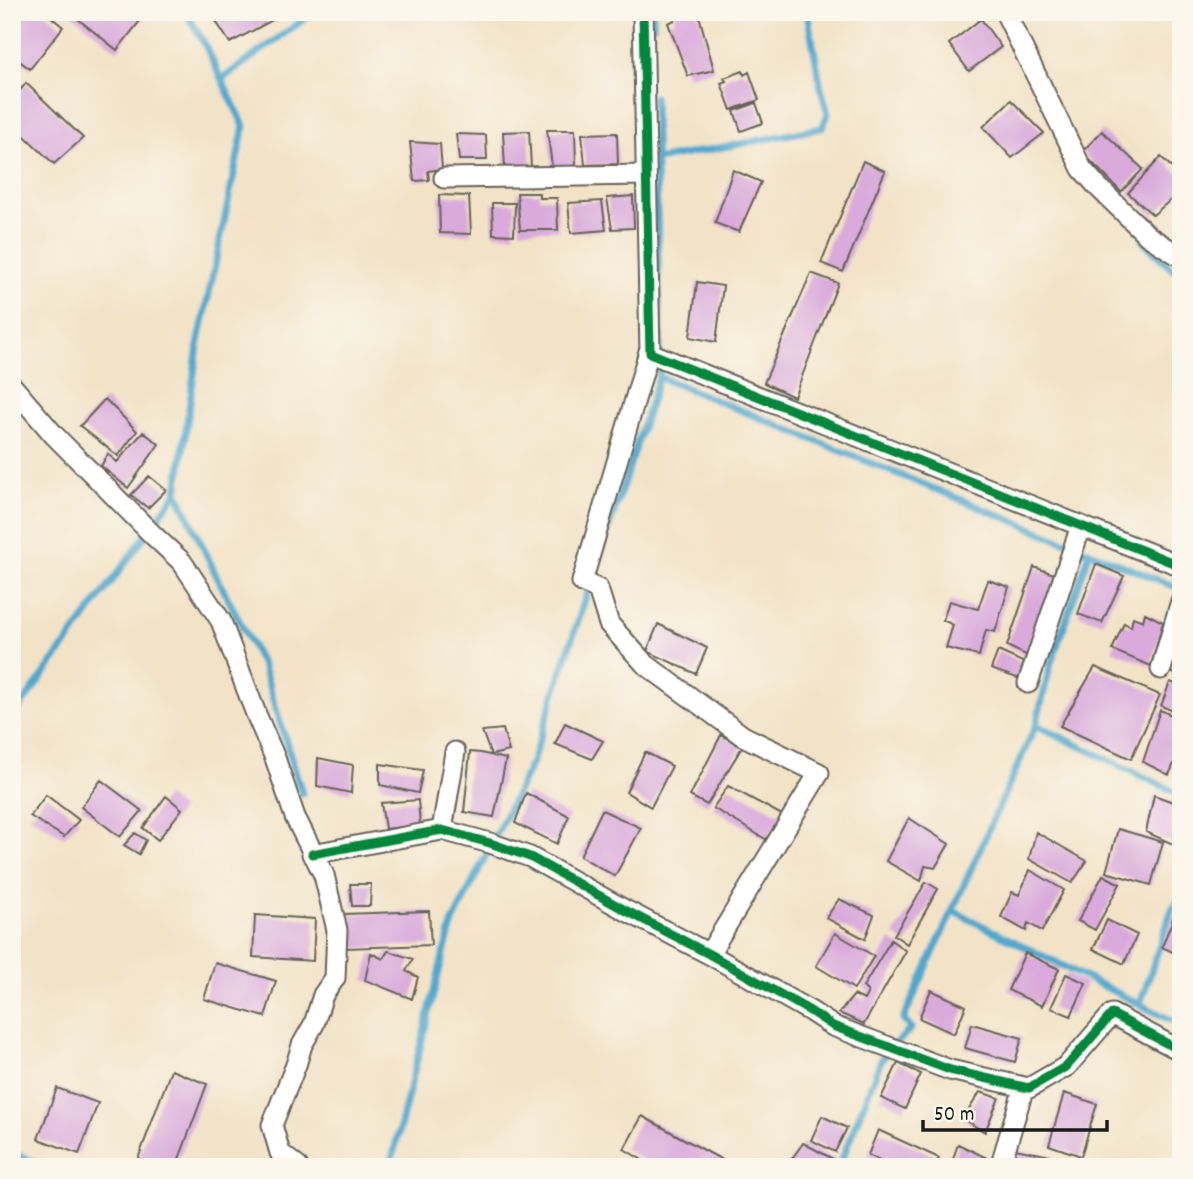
<svg xmlns="http://www.w3.org/2000/svg" width="1193" height="1179" font-family="Dekko,sans-serif">
  <style>
    .lines { fill: none; stroke-linecap: round; stroke-linejoin: round }
    .stream { stroke: #51a8ce; stroke-width: 7 }
    .building { fill: #d9aadb }
    .minor-casing { stroke: #676258; stroke-width: 23 }
    .minor { stroke: #fff; stroke-width: 19 }
    .cycleway-casing { stroke: #fbf7ec; stroke-width: 13 }
    .cycleway { stroke: #00873e; stroke-width: 9 }
  </style>
  <rect width="100%" height="100%" fill="#fbf7ec"/>
  <filter id="ink" filterUnits="userSpaceOnUse"><feTurbulence type="fractalNoise" baseFrequency=".0143" numOctaves="2"/><feDisplacementMap in="SourceGraphic" scale="14" xChannelSelector="R" yChannelSelector="G"/><feConvolveMatrix kernelMatrix="1 2 1 2 8 2 1 2 1" color-interpolation-filters="sRGB"/></filter>
  <filter id="wash" filterUnits="userSpaceOnUse"><feTurbulence type="fractalNoise" baseFrequency=".00686" numOctaves="4" result="noise"/><feDisplacementMap in="SourceGraphic" scale="28" xChannelSelector="R" yChannelSelector="G"/><feGaussianBlur stdDeviation="1.57" result="paint"/><feColorMatrix in="noise" values="0 0 0 0 0 0 0 0 0 0 0 0 0 0 0 0 0 1.4 0 .05"/><feComposite in="paint" operator="in"/></filter>
  <g filter="url(#wash)">
    <rect width="100%" height="100%" fill="#f2e3c7"/>
    <g class="lines">
      <!-- stream -->
      <path class="stream" d="M653,26V12
        M222,79L314,12
        M654,97L660,337L659,377
        M656,160L822,128L828,114L821,88L807,12
        M1143,242L1181,277
        M177,492L198,346L244,126L204,43L186,12
        M596,566L659,377L1181,589
        M12,718L177,492L217,577L263,667L302,793
        M1036,725L1181,795
        M953,911L1181,1025
        M1140,1004L1172,909L1181,897
        M12,1153L49,1167
        M390,1167L443,956L453,922L532,762L589,587
        M839,1167L881,1060L911,1028L903,1020L1036,725L1051,663L1090,552"/>
    </g>
    <g id="blocks">
      <!-- building -->
      <path class="building" d="M12,12H45L63,27L30,69L12,55Z
        M69,12H147L117,50Z
        M210,12H276L278,17L230,43Z
        M673,12H698L714,70L688,76L668,23L675,20Z
        M981,19L1001,47L969,71L949,44Z
        M743,71L744,75L749,72L759,100L731,110L721,83L726,81L724,78Z
        M26,83L83,138L54,164L12,124V100Z
        M1011,100L1044,133L1012,158L983,127Z
        M756,103L763,123L741,131L734,111Z
        M547,130H575L576,166H552Z
        M529,131L531,167L505,168L503,132Z
        M1102,131L1143,169L1121,192L1082,152Z
        M617,133L618,164L585,165L582,134Z
        M456,134L486,135L487,160H459Z
        M410,142L440,144L442,169L428,171L429,180L414,181Z
        M1161,157L1181,176V191L1153,215L1128,193Z
        M863,161L885,171L843,272L821,263Z
        M733,170L761,182L739,232L715,223Z
        M517,193H539V198H557L558,230H520Z
        M439,195L469,196L471,234L440,233Z
        M633,196L634,228L612,229L607,198Z
        M602,201L606,230L571,233L568,203Z
        M492,203H515L514,235L493,234Z
        M811,273L838,283L794,397L764,383Z
        M697,282L723,286L716,342L690,337Z
        M105,399L137,431L118,456L80,426Z
        M143,432L159,444L128,488L101,466L108,454L117,462Z
        M149,476L166,490L148,508L131,495Z
        M1096,564L1124,576L1102,623L1078,614Z
        M1034,567L1068,579L1032,658L1007,646Z
        M988,580L1009,587L995,632L986,630L979,656L946,648L953,625L943,620L949,601L978,609Z
        M1145,613L1163,622L1151,666L1112,650L1124,623L1131,627L1133,617L1143,621Z
        M658,624L707,648L696,674L647,651Z
        M1181,649V676L1170,672Z
        M998,651L1027,664L1020,679L991,669Z
        M1095,667L1160,695L1131,759L1060,726Z
        M1170,682L1181,686V714L1161,706Z
        M1160,710L1181,719V747L1169,775L1143,762Z
        M565,723L603,741L592,759L555,744Z
        M503,729L509,751L491,755L482,731Z
        M721,735L742,747L707,805L690,796Z
        M470,752L481,753L506,759L494,817L464,812Z
        M645,752L672,766L651,807L626,792Z
        M318,758L353,765L351,793L317,786Z
        M380,764L423,770L418,793L380,785Z
        M101,780L142,811L120,837L81,807Z
        M728,786L782,815L767,840L713,808Z
        M526,793L569,816L557,844L515,823Z
        M46,795L79,820L64,837L30,816Z
        M1154,795L1181,805V837L1175,845L1146,832Z
        M166,796L182,809L158,840L143,828Z
        M418,800L420,825L385,829L381,803Z
        M602,810L641,828L615,876L580,856Z
        M909,818L949,844L935,868L925,866L921,881L886,861Z
        M1118,829L1163,842L1151,885L1106,872Z
        M1036,832L1087,861L1072,883L1029,859Z
        M135,833L146,840L139,854L124,845Z
        M1030,870L1064,890L1042,931L1028,923L1026,931L1001,917L1012,892L1019,895Z
        M1103,875L1120,884L1095,930L1078,921Z
        M926,882L938,889L907,944L894,935Z
        M350,884H371L370,906H352Z
        M839,899L874,915L865,939L826,918Z
        M429,911L431,945L346,948L344,914Z
        M255,915L315,919L313,961L253,957Z
        M1174,916L1181,919V956L1162,947Z
        M1107,920L1137,935L1124,964L1093,949Z
        M835,933L874,956L854,989L816,966Z
        M891,940L906,951L864,1024L839,1013L854,995L864,1000L868,992L863,987Z
        M388,951L413,959L406,971L418,977L412,999L365,980L371,953L383,959Z
        M1025,953L1059,969L1042,1006L1008,990Z
        M215,963L276,981L265,1017L204,999Z
        M1066,974L1086,983L1071,1016L1051,1008Z
        M931,990L966,1006L954,1034L919,1018Z
        M972,1024L1022,1038L1015,1062L965,1048Z
        M898,1063L921,1074L905,1109L881,1098Z
        M171,1070L207,1084L176,1167H135Z
        M57,1088L98,1103L79,1154L38,1139Z
        M980,1092L999,1098L985,1132L963,1119Z
        M1064,1093L1097,1104L1081,1156L1049,1145Z
        M642,1116L735,1167H654L624,1149Z
        M822,1116L847,1128L835,1152L811,1140Z
        M878,1130L939,1158L934,1167H894L868,1155Z
        M803,1143L835,1160L832,1167H786Z
        M958,1144L989,1159L985,1167H956L951,1165Z
        M1015,1149L1051,1156L1049,1164L1055,1167H1014Z"/>
    </g>
  </g>
  <g filter="url(#ink)">
    <use href="#blocks" fill-opacity="0" stroke="#676258" stroke-width="2"/>
    <g class="lines">
      <!-- minor casing -->
      <g class="minor-casing">
        <path id="minor" d="M643,12L650,353L1181,566
          M1005,12L1082,169L1098,187L1148,236L1181,257
          M444,178L646,175
          M650,348L582,582L598,589L609,624L645,664L743,736L819,773L709,954
          M12,386L54,435L154,536L182,562L221,621L256,714L275,758L295,817L324,875L337,930L335,978L323,995L314,1024L302,1045L296,1065L272,1125L280,1153L298,1167
          M1161,669L1181,601
          M1028,683L1081,526
          M442,830L455,752
          M312,854L442,830L490,843L530,857L625,910L709,954L810,1011L833,1026L950,1070L1024,1087L1029,1088L1067,1066L1112,1014L1181,1051
          M1000,1167L1024,1087"/>
      </g>
      <!-- minor -->
      <use href="#minor" class="minor"/>
      <!-- cycleway casing -->
      <g class="cycleway-casing">
        <path id="cycleway" d="M643,12L650,353L1181,566
          M312,854L442,830L490,843L530,857L625,910L709,954L810,1011L833,1026L950,1070L1024,1087L1029,1088L1067,1066L1112,1014L1181,1051"/>
      </g>
      <!-- cycleway -->
      <use href="#cycleway" class="cycleway"/>
    </g>
  </g>
  <!-- margin -->
  <rect width="1193" height="1179" fill="none" stroke="#fbf7ec" stroke-width="42"/>
  <!-- scale -->
  <path d="M923 1120v10h184v-10" fill="none" stroke="#1c1c1c" stroke-width="3.5"/>
  <text x="934" y="1120" font-size="21" fill="#1c1c1c" stroke="#fbf7ec" stroke-width="5" paint-order="stroke">50 m</text>
</svg>
